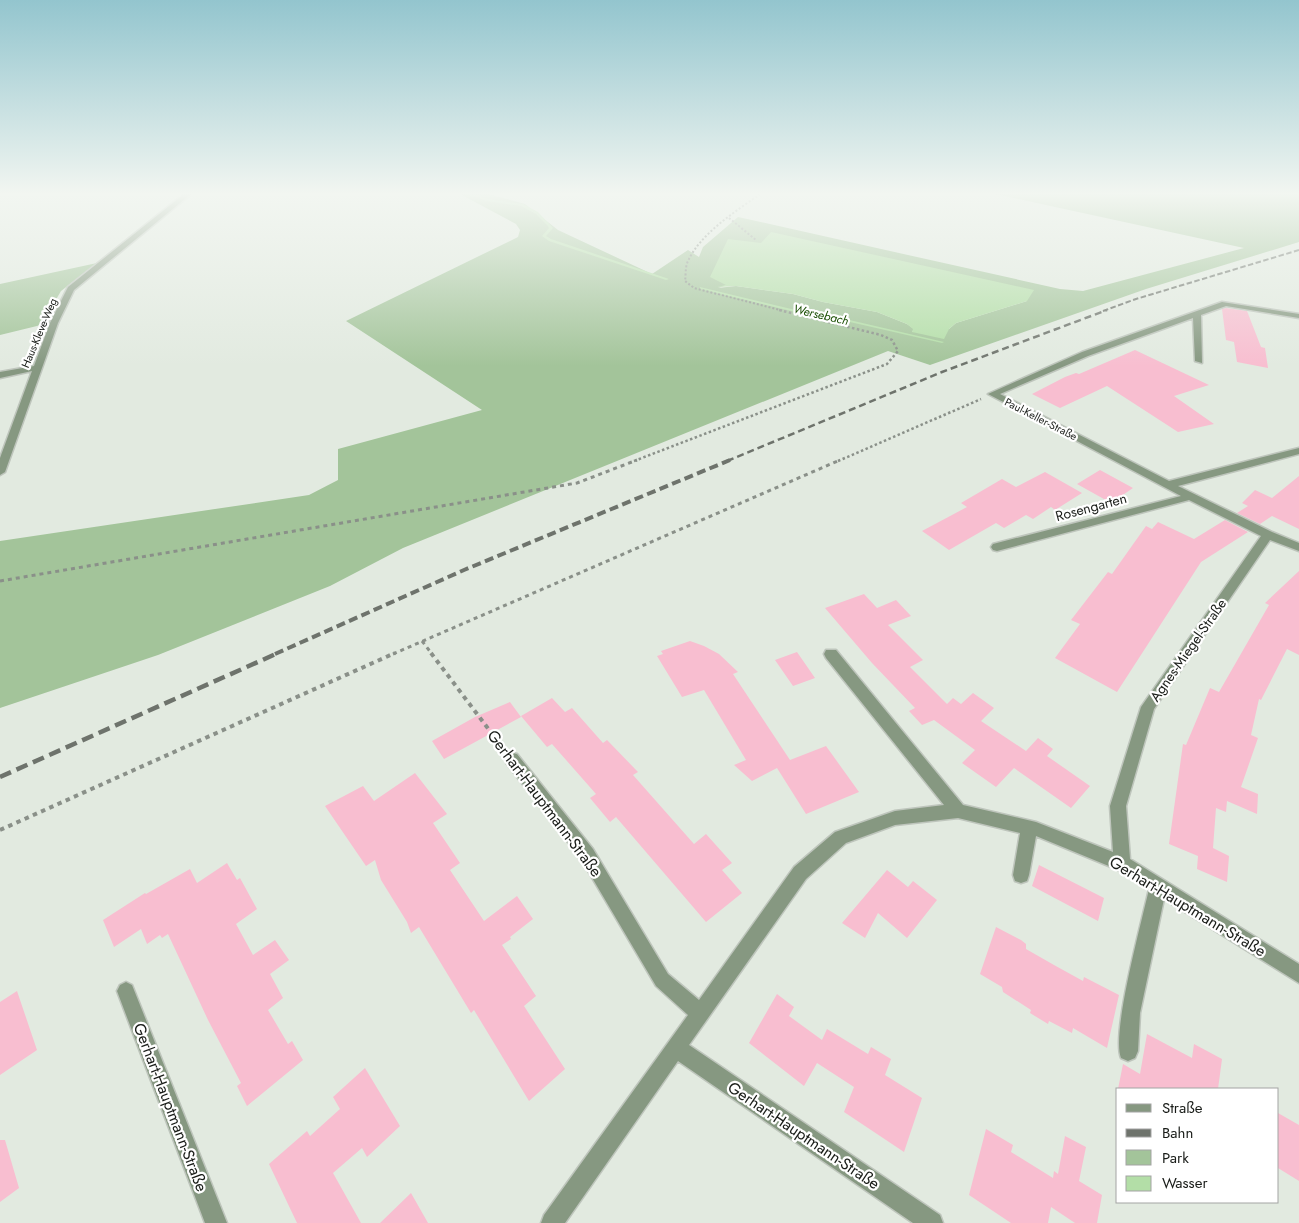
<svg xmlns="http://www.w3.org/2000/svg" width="1299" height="1223" font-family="Jost,sans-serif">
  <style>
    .green { fill: #a3c49a; fill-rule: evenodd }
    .water { fill: #b3dea7 }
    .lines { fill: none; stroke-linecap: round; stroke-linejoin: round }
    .stream { fill: #b3dea7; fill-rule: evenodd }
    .building { fill: #f8bed0 }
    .minor-casing { stroke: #bec5bc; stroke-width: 3 }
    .path-far3 { stroke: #8a9089; stroke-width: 2; stroke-dasharray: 2 2; stroke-linecap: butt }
    .path-far2 { stroke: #8a9089; stroke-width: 2.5; stroke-dasharray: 2.5 2.5; stroke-linecap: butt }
    .path-far1 { stroke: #8a9089; stroke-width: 3; stroke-dasharray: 4 4; stroke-linecap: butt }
    .path { stroke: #8a9089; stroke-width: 4; stroke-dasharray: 4.5 4.5; stroke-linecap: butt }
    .minor { fill: #869881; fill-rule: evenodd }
    .rail-far3 { stroke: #6e736c; stroke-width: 2; stroke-dasharray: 5.5 2.5; stroke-linecap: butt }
    .rail-far2 { stroke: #6e736c; stroke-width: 2.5; stroke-dasharray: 7 4; stroke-linecap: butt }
    .rail-far1 { stroke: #6e736c; stroke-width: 4; stroke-dasharray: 9 4.5; stroke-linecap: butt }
    .rail { stroke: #6e736c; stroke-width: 4.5; stroke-dasharray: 12 6; stroke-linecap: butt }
    .labels { text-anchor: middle; stroke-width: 4.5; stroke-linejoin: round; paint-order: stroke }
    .far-street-label { font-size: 11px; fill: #191c18; stroke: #fff }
    .far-water-label { font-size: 12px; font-style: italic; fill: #184d00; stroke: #fff }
    .street-label { font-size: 14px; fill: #191c18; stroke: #fff }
    .near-street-label { font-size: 16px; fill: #191c18; stroke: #fff }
  </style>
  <rect width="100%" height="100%" fill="#e2eae0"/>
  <!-- green -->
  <path class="green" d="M460,194H489L525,204L558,230L652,274L688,250L699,257L703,247L738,217L1060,289L1083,291L1244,248L995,194H1299V242L1146,289L930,365L888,351L403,548L330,586L158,655L0,708V541L309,495L338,480V449L482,410L346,321L518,237L520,230L516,224ZM727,285L1027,301L956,323L949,329L912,332L914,329L907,324L877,312L823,302L793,294L736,286L718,288Z
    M97,263L61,291L41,325L0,335V284Z"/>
  <!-- water -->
  <path class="water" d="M771,232L1034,290L1027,301L956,323L949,329L944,339L912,332L913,329L907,324L877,312L823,302L793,294L736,286L717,287L726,285L710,277L728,239L761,243Z"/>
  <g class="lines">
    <!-- stream -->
    <path class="stream" d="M464,194L478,195L487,199L523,204L538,212L553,228L546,236L551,239L669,279L666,280L549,241L542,236L549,228L548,226L536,214L521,206L486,201L477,197Z
      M700,287L808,313L828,315L944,342L942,343L828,317L808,315L700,289Z"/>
  </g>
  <!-- building -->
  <path class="building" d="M1226,308L1247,311L1261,347L1265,348L1268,368L1237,362L1234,342L1226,340L1222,309Z
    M1135,350L1209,385L1174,396L1214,424L1178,432L1107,386L1060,408L1032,394L1065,377L1076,373L1079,374Z
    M1100,470L1133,488L1111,503L1077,484Z
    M1045,472L1082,493L1055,510L1051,507L1033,519L1026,515L1004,528L996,523L949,550L922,531L967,507L961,503L1002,479L1016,487Z
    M1299,476V529L1272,516L1260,524L1237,513L1248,506L1242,503L1255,490L1272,498Z
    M1225,520L1248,532L1201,562L1117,692L1055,658L1080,624L1071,620L1108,572L1112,574L1146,526L1152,529L1158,522L1194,539Z
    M1299,571V655L1287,649L1261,700L1259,699L1251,735L1258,738L1241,787L1258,794L1257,814L1227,801L1226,812L1216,808L1213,848L1229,856L1227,882L1197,869L1198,856L1169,844L1183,744L1186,745L1210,688L1219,692L1269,605L1265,603Z
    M864,594L877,608L896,600L911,616L888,625L923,660L910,667L947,704L953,698L961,704L973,693L994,708L981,721L1026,751L1038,738L1053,749L1047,756L1090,786L1071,808L1014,768L996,787L962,763L975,750L934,720L922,725L909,711L915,708L872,663L825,608Z
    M690,641L704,646L719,654L738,672L733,674L790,760L826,746L859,792L806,814L777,768L752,781L734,765L746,760L704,690L682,697L657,656L663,654L661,651Z
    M797,652L815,678L793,686L775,660Z
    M552,698L565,712L572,708L603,743L607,740L638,772L633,775L694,844L706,834L732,863L722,870L742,893L706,922L616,817L610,822L590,798L596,794L552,744L547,747L521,716Z
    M510,702L521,717L444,759L432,741L475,717Z
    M415,773L447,814L433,823L460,863L450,870L484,921L517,896L533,919L510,937L511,939L502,945L536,996L524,1006L565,1069L529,1101L474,1010L471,1013L419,927L411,933L407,922L381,880L375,860L366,866L325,806L363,786L374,801Z
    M227,863L237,880L240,878L257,909L236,924L253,955L275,940L289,960L270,974L283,998L268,1010L288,1044L292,1041L303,1060L247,1106L237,1086L241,1083L208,1020L168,934L162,938L160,935L147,944L141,929L114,947L103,920L145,893L146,894L190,869L197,883Z
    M1039,865L1104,898L1098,921L1032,886Z
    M887,870L908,887L913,881L937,900L907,938L878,913L865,938L842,923Z
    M996,927L1021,940L1026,944V949L1054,965L1083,981L1084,977L1119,995L1107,1048L1073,1028L1072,1033L1049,1021L1048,1024L1030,1013L1031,1010L1003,992L1002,987L980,974Z
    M17,991L37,1050L0,1075V1002Z
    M777,994L794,1007L789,1016L822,1040L827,1029L868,1054L871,1047L891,1059L885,1075L922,1098L904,1152L844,1112L854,1087L817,1063L804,1086L749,1043Z
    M1147,1034L1192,1058L1194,1044L1222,1059L1218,1089H1118L1123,1064L1140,1074Z
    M365,1068L400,1126L367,1157L362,1148L333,1173L361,1223H297L269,1164L307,1131L310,1136L340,1109L333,1097Z
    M1278,1113L1299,1125V1181L1278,1168Z
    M986,1129L1013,1145L1011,1152L1053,1178L1054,1171L1058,1174L1065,1136L1086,1147L1079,1181L1102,1195L1097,1223H1075L1051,1207L1048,1223H1011L969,1195Z
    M0,1140H5L19,1188L0,1202Z
    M411,1193L428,1223H380Z"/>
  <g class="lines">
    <!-- minor casing -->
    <g class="minor-casing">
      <path id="minor" d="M184,194H191L74,290L58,323L5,472L0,475V458L32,371L0,378V372L34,366L50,323L68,287Z
        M1222,302L1299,314V318L1226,306L1201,315L1202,363L1195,361L1193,318L1088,356L1000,394L1169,481L1299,448V454L1178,486L1272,532L1299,543V551L1270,540L1154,709L1126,806L1130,859L1299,964V983L1164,899L1140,1013L1138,1051L1135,1058L1128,1061L1121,1058C1111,1033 1142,921 1149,889L1116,869L1036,836L1029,875L1027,881L1021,883L1015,881L1013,875L1020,833L958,818L895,825L846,843L806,879L689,1045L940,1215L943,1223H913L678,1061L565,1223H541L544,1215L688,1015L656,986L581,859L507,764L505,759L507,754L512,753L517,754L593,849L668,974L699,1000L794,867L835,832L895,811L944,805L826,658L824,654L826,650H836L963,805L1036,822L1113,852L1110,806L1141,707L1261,536L1189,500L997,551L993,550L991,547L993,544L1181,496L988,394L1082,352Z
        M126,982L132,985L227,1223H205L117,991L120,985Z"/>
    </g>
    <!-- path-far3 -->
    <path class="path-far3" d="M760,194C735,212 701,233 688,261C685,267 686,275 685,281L694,288L784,311
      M729,218L756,240"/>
    <!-- path-far2 -->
    <path class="path-far2" d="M634,461L887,364L898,351L892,340L881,335L779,310
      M838,461L981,399"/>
    <!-- path-far1 -->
    <path class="path-far1" d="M0,581L577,483L637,460
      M422,641L432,654
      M393,654L840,460"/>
    <!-- path -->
    <path class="path" d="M431,653L502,747
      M0,830L395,653"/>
    <!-- minor -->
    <use href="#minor" class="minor"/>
    <!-- rail-far3 -->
    <path class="rail-far3" d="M1103,311L1136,299L1299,250"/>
    <!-- rail-far2 -->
    <path class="rail-far2" d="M727,461L942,372L1107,310"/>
    <!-- rail-far1 -->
    <path class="rail-far1" d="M275,654L464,570L730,460"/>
    <!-- rail -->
    <path class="rail" d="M0,777L278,653"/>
  </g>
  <!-- sky -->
  <linearGradient id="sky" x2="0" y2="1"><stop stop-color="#93c5ce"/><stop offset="0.53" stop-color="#f2f6f1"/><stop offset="1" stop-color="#f2f6f1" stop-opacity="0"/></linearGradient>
  <rect width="1299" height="366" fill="url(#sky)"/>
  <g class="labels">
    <!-- far-street labels -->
    <g class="far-street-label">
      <text transform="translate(39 333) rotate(-67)" y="4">Haus-Kleve-Weg</text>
      <text transform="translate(1041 419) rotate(27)" y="4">Paul-Keller-Straße</text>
    </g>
    <!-- far-water labels -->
    <g class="far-water-label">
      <text transform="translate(821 315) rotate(13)" y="4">Wersebach</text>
    </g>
    <!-- street labels -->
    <g class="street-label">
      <text transform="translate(1091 507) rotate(-15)" y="5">Rosengarten</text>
      <text transform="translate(1188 650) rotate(-55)" y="5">Agnes-Miegel-Straße</text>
    </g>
    <!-- near-street labels -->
    <g class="near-street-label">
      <text transform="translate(545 803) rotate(53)" y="6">Gerhart-Hauptmann-Straße</text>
      <text transform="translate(1188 906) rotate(31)" y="6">Gerhart-Hauptmann-Straße</text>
      <text transform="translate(171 1107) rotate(69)" y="6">Gerhart-Hauptmann-Straße</text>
      <text transform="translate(804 1135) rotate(34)" y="6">Gerhart-Hauptmann-Straße</text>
    </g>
  </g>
  <!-- legend -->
  <rect x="1116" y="1088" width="162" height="115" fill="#ffffff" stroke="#a3a4a3"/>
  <rect x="1126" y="1104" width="25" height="8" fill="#869881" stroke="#a3a4a3"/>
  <text x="1162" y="1113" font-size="15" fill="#191c18">Straße</text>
  <rect x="1126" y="1129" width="25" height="8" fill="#6e736c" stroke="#a3a4a3"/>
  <text x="1162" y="1138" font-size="15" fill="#191c18">Bahn</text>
  <rect x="1126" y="1150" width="25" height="15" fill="#a3c49a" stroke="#a3a4a3"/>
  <text x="1162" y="1163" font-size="15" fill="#191c18">Park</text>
  <rect x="1126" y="1176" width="25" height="15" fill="#b3dea7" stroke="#a3a4a3"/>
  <text x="1162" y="1188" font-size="15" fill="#191c18">Wasser</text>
</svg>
